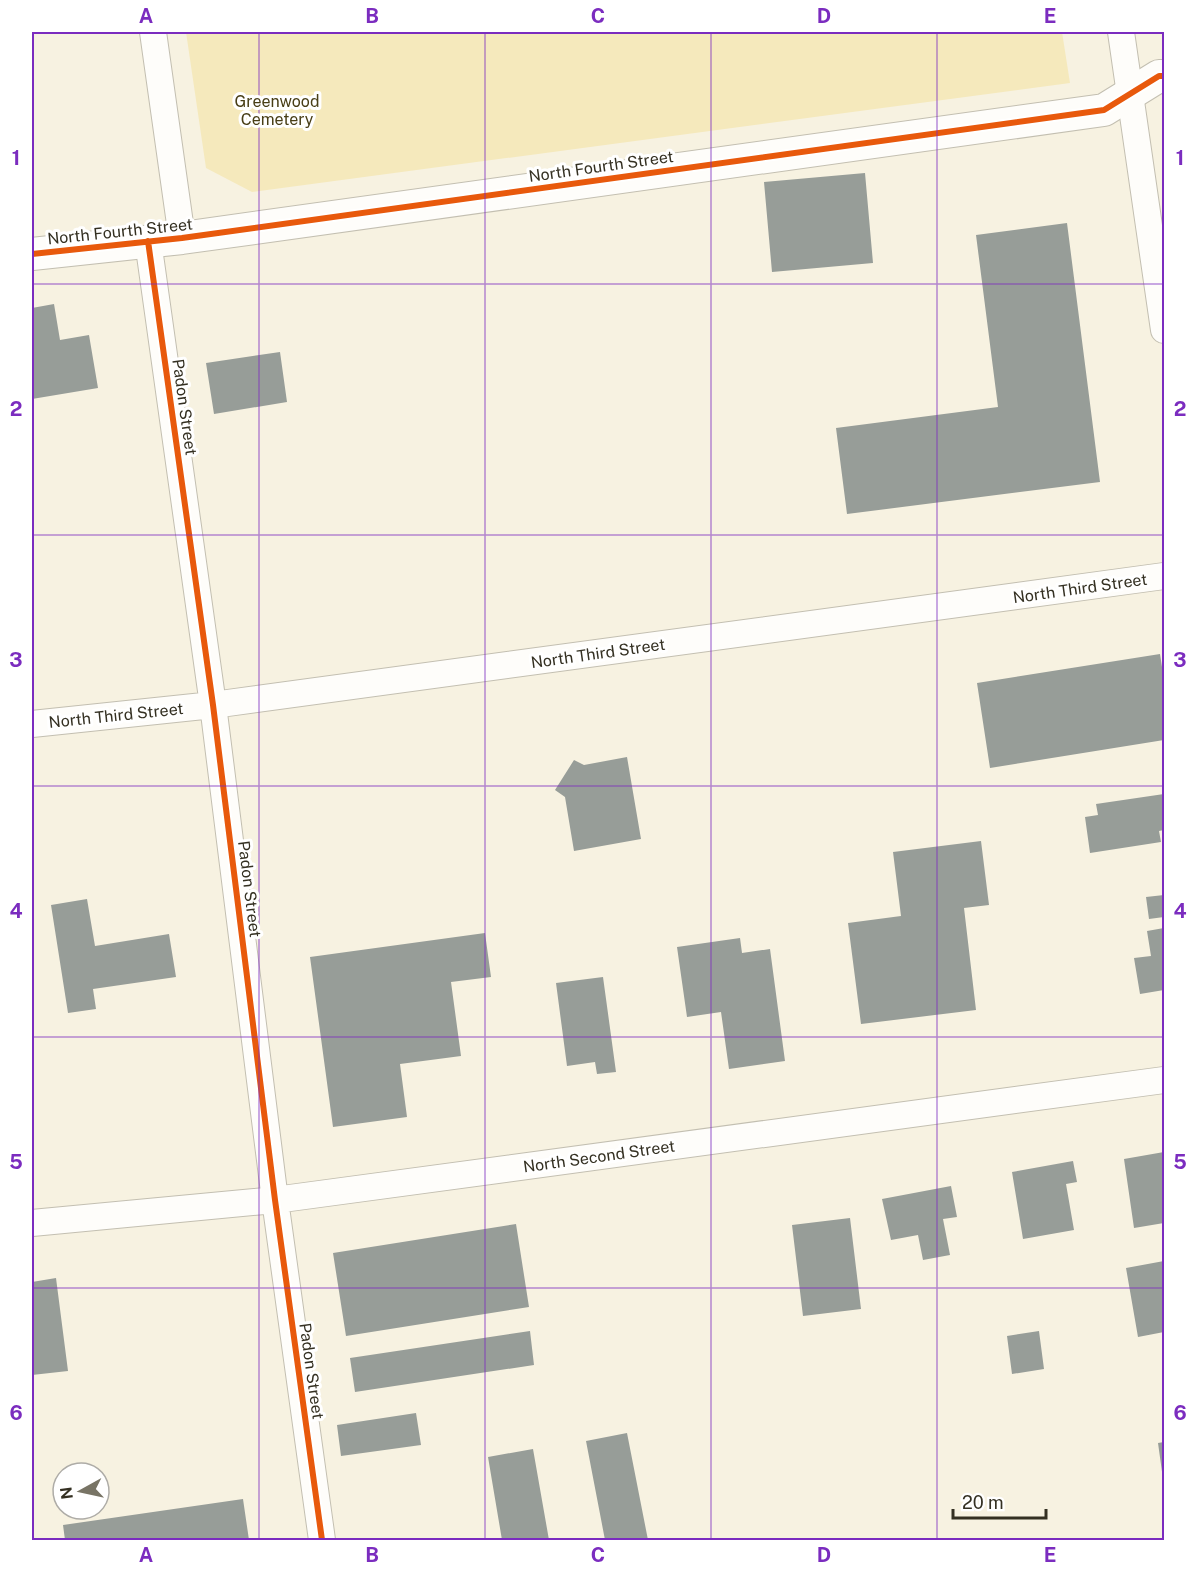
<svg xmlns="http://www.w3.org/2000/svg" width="1196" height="1572" font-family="'Public Sans',sans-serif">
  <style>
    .green { fill: #f5e9bc }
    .building { fill: #979d98 }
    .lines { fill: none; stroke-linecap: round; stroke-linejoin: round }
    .minor-casing { stroke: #c3bfb1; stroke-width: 28 }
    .tertiary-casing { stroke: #c3bfb1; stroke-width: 34 }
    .minor { stroke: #fefdfa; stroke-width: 26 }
    .tertiary { stroke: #fefdfa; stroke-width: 32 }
    .cycleway-casing { stroke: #fff; stroke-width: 10 }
    .cycleway { stroke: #e8590c; stroke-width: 6 }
    .grid { fill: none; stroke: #7b2cbf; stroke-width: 1.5; stroke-opacity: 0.55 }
    .labels { text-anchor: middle; stroke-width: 6; stroke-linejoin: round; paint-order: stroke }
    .park-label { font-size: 16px; fill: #483e16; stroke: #fff }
    .street-label { font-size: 16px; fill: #343022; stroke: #fff }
    .neatline { fill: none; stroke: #7b2cbf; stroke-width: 2 }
    .grid-label { font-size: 20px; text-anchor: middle; font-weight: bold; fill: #7b2cbf }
  </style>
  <rect width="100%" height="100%" fill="#f7f2e1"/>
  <!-- green -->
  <path class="green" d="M186,32H1062L1070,83L252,192L206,168Z"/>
  <!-- building -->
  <path class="building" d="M865,173L873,263L772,272L764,182Z
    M1067,223L1100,482L847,514L836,428L998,407L976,235Z
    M54,304L60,340L89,335L98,388L32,399V308Z
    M280,352L287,402L214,414L206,363Z
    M1160,654L1164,680V740L990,768L977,683Z
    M627,757L641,839L574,851L565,797L555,790L574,760L584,765Z
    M1164,794V830L1159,831L1161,842L1090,853L1085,817L1098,815L1096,804Z
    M981,841L989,905L964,908L976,1010L861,1024L848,923L901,916L893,852Z
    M1164,895V917L1149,919L1146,897Z
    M87,899L95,946L169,934L176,977L93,989L96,1009L68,1013L51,905Z
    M1164,928V990L1140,994L1134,958L1151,956L1147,931Z
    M485,933L491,977L451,982L461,1056L400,1064L407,1117L333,1127L310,957Z
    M740,938L742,953L770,949L785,1061L729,1069L721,1012L687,1017L677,947Z
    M603,977L616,1072L597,1074L595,1062L567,1066L556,983Z
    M1164,1152V1223L1134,1228L1124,1159Z
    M1073,1161L1077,1182L1066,1184L1074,1230L1023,1239L1012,1172Z
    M951,1186L957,1217L943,1219L950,1255L923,1260L918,1235L891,1240L882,1199Z
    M850,1218L861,1309L803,1316L792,1225Z
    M516,1224L529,1307L346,1336L333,1253Z
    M1164,1261V1332L1138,1337L1126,1268Z
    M56,1278L68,1371L32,1375V1282Z
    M530,1331L534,1365L355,1392L350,1358Z
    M1039,1331L1044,1369L1012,1374L1007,1336Z
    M416,1413L421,1445L341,1456L337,1425Z
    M627,1433L648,1540H605L586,1441Z
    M1164,1442V1479H1163L1158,1443Z
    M533,1449L549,1540H502L488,1457Z
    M243,1499L249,1540H65L63,1525Z"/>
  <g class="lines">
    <!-- minor casing -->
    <g class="minor-casing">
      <path id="minor" d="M153,32L182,238
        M1121,32L1164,330
        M148,241L213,705L275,1200L322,1540
        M32,724L213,705L1164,576
        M32,1223L275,1200L1164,1080"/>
    </g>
    <!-- tertiary casing -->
    <g class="tertiary-casing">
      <path id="tertiary" d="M32,254L182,238L1104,110L1159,76H1164"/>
    </g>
    <!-- minor -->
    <use href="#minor" class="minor"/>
    <!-- tertiary -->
    <use href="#tertiary" class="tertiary"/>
    <!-- cycleway casing -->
    <g class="cycleway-casing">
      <path id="cycleway" d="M148,241L213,705L275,1200L322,1540
        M32,254L182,238L1104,110L1159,76H1164"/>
    </g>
    <!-- cycleway -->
    <use href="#cycleway" class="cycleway"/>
  </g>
  <!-- grid -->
  <path class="grid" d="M259,32V1540M485,32V1540M711,32V1540M937,32V1540M32,284H1164M32,535H1164M32,786H1164M32,1037H1164M32,1288H1164"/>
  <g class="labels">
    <!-- park labels -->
    <g class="park-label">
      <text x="277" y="107">Greenwood<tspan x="277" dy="18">Cemetery</tspan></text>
    </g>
    <!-- street labels -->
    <g class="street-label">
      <text transform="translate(601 166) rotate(-8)" y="6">North Fourth Street</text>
      <text transform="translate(120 231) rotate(-6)" y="6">North Fourth Street</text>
      <text transform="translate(185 407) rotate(82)" y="6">Padon Street</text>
      <text transform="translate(1080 588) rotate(-8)" y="6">North Third Street</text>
      <text transform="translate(598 653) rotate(-8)" y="6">North Third Street</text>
      <text transform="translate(116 715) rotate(-6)" y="6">North Third Street</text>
      <text transform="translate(250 889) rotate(83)" y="6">Padon Street</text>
      <text transform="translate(599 1156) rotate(-8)" y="6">North Second Street</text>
      <text transform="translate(312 1371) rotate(82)" y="6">Padon Street</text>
    </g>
  </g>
  <!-- border -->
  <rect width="1196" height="1572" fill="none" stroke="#ffffff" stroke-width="66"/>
  <!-- north arrow -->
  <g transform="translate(81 1491) rotate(262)"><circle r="28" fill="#ffffff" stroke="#aeaca7" stroke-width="1.5"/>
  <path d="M0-4.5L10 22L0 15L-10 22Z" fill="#787465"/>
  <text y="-9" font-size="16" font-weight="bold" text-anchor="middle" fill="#343022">N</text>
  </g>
  <!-- scale -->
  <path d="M953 1509v9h93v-9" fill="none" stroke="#343022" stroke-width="3"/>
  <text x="962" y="1509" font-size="18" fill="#343022" stroke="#ffffff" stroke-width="4.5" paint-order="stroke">20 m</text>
  <rect x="33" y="33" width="1130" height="1506" class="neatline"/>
  <g class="grid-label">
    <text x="146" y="23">A</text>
    <text x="372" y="23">B</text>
    <text x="598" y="23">C</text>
    <text x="824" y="23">D</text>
    <text x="1050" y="23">E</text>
    <text x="16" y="165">1</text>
    <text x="1180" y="165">1</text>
    <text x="16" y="416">2</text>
    <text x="1180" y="416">2</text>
    <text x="16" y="667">3</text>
    <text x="1180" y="667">3</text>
    <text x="16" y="918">4</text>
    <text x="1180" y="918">4</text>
    <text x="16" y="1169">5</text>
    <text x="1180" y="1169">5</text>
    <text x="16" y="1420">6</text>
    <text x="1180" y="1420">6</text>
    <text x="146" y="1562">A</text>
    <text x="372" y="1562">B</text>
    <text x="598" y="1562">C</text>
    <text x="824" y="1562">D</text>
    <text x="1050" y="1562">E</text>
  </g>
</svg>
